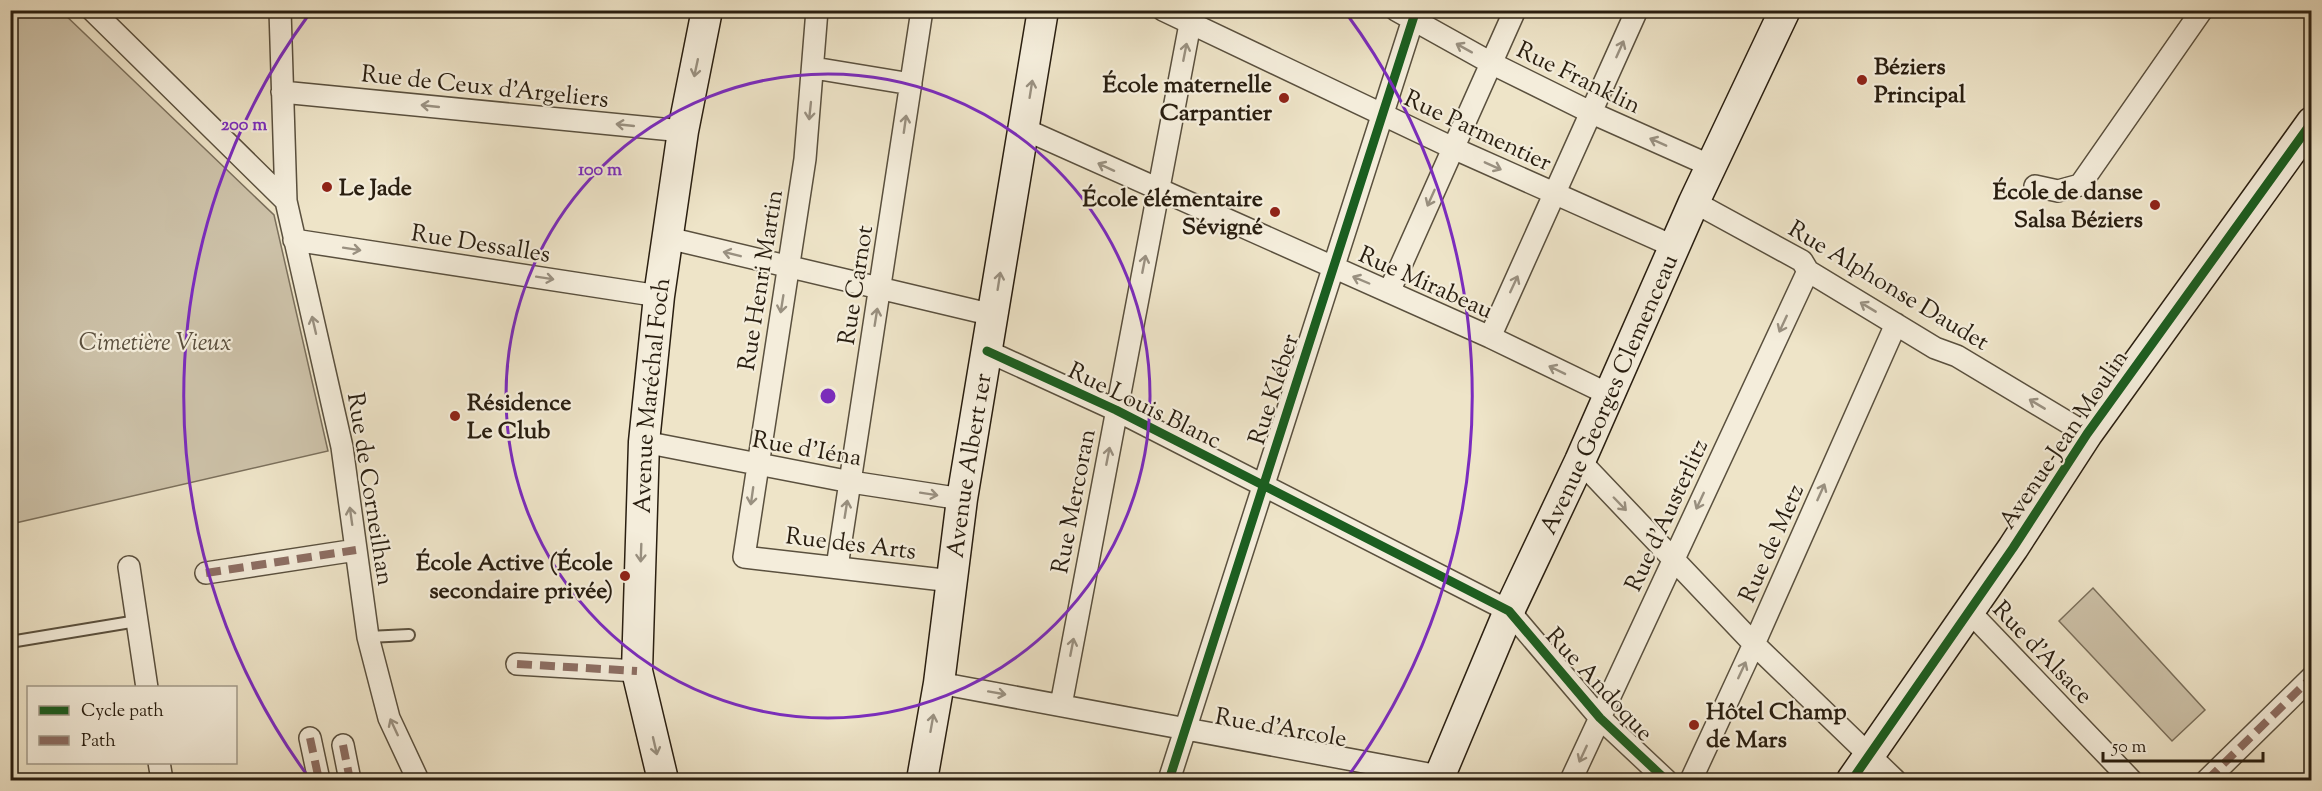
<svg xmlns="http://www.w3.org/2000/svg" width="2322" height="791" font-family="'Sorts Mill Goudy',serif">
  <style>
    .green { fill: #cdc2a9; stroke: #7b705c; stroke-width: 1.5 }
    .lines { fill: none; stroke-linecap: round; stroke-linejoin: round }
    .lane-casing { stroke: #5a503e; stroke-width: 14 }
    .street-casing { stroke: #5a503e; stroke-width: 24 }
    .secondary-casing { stroke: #291e10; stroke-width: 33 }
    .lane { stroke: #f4eddb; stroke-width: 10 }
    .street { stroke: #f4eddb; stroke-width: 21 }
    .secondary { stroke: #f4eddb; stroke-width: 30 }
    .quiet { stroke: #8d6e63; stroke-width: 8; stroke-dasharray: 15 8; stroke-linecap: butt }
    .cycleway-casing { stroke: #f4eddb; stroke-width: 13 }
    .cycleway { stroke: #1b5e20; stroke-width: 9 }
    .oneway { stroke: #999080 }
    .ring { fill: none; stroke: #7b2cbf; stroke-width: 3 }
    .poi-dot { fill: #8f2418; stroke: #f4eddb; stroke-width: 2 }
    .labels { text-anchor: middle; stroke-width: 4.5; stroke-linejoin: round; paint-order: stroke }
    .poi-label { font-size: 24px; font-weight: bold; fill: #291e10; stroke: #f4eddb; text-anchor: start }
    .street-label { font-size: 24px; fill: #291e10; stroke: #f4eddb }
    .park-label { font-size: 24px; font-style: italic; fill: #5a4f3e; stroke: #f4eddb }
    .centre { fill: #7b2cbf; stroke: #f4eddb; stroke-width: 3 }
    .ring-label { font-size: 18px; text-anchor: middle; font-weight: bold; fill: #7b2cbf; stroke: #f4eddb; stroke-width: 4.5; stroke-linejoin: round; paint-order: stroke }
  </style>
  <rect width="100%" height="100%" fill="#eee4c8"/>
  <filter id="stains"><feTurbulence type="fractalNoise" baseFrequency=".00333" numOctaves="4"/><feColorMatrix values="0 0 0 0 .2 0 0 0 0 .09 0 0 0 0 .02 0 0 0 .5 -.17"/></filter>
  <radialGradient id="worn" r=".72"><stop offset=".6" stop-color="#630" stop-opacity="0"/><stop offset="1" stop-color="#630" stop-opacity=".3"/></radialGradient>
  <!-- green -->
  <path class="green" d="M11,10L61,11L274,215L328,451L11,524Z
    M2093,588L2205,710L2172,741L2059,621Z"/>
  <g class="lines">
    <!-- lane casing -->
    <g class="lane-casing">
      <path id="lane" d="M368,637L409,635
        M10,642L137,621"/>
    </g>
    <!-- street casing -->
    <g class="street-casing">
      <path id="street" d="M92,10L286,201
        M280,10L286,201L342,447L368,637L389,718L418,780
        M817,10L805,159L744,557L952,581
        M1163,10L1453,148L1675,247
        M1396,10L1491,63L1592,113L1711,166
        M814,68L911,84
        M282,92L683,131
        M1024,129L1490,337L1610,395
        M2035,186L2058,191L2080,185L2202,10
        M1694,202L1802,261L1808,271L1935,348L1957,356L2087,434
        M668,238L993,315
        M294,240L659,296
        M1389,292L1515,10
        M1490,337L1637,10
        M987,351L1116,410L1509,611L1600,718L1666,780
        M644,442L851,482L962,499
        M1580,461L1754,644L1895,780
        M129,567L147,688
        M837,567L922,10
        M206,573L356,550
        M1969,611L2131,780
        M517,664L637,671
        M939,683L1439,776L1444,780
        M1061,705L1190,24
        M310,738L319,780
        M343,745L350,780
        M159,762L162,780
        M1169,780L1416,10
        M1571,780L1808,271
        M1691,780L1754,644L1896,324
        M2207,780L2312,677"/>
    </g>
    <!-- secondary casing -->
    <g class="secondary-casing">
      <g id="secondary">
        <path id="s1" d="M663,780L637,671L644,442L659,296L683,131L707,10"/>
        <path id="s2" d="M922,780L939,683L962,499L1043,10"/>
        <path id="s3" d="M1438,780L1509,611L1580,461L1694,202L1785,10"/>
        <path d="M1852,780L2013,548L2087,434L2312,122"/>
      </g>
    </g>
    <!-- lane -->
    <use href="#lane" class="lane"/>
    <!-- street -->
    <use href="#street" class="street"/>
    <!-- secondary -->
    <use href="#secondary" class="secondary"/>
    <!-- quiet -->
    <path class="quiet" d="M206,573L356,550
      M517,664L637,671
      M310,738L319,780
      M343,745L350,780
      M2207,780L2312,677"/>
    <!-- cycleway casing -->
    <g class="cycleway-casing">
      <path id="cycleway" d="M987,351L1116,410L1509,611L1600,718L1666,780
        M1169,780L1416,10
        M1852,780L2013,548L2087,434L2312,122"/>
    </g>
    <!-- cycleway -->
    <use href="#cycleway" class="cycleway"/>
  </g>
  <!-- one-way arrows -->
  <defs><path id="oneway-shaft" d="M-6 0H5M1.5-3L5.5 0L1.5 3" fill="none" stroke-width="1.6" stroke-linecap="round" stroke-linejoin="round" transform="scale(1.5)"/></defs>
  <g class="oneway">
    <use href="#oneway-shaft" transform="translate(1464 48) rotate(-151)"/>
    <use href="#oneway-shaft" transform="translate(1620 49) rotate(-66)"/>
    <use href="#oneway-shaft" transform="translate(1185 52) rotate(-79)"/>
    <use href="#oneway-shaft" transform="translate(696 68) rotate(102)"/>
    <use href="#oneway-shaft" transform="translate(1031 89) rotate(-81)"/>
    <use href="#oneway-shaft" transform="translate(430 106) rotate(-174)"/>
    <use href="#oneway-shaft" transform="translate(810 111) rotate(96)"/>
    <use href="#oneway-shaft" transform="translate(905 124) rotate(-82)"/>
    <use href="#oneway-shaft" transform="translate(625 125) rotate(-174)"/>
    <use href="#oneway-shaft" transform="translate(1658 142) rotate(-156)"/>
    <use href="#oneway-shaft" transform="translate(1493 166) rotate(24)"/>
    <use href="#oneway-shaft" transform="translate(1106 167) rotate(-155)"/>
    <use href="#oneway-shaft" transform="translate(1431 198) rotate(114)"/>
    <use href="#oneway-shaft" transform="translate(352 249) rotate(9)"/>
    <use href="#oneway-shaft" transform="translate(732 254) rotate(-166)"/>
    <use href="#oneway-shaft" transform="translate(1144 264) rotate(-79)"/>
    <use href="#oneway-shaft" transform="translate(545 278) rotate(9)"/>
    <use href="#oneway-shaft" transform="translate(1361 280) rotate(-157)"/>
    <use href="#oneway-shaft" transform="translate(999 281) rotate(-81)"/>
    <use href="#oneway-shaft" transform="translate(1514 284) rotate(-65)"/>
    <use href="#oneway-shaft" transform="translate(782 304) rotate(99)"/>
    <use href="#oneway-shaft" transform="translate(1868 307) rotate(-149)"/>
    <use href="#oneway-shaft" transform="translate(876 317) rotate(-81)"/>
    <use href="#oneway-shaft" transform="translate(1783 324) rotate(115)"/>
    <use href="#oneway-shaft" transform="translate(314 325) rotate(-103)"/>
    <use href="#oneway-shaft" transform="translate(1557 370) rotate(-154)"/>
    <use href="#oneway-shaft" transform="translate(2037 404) rotate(-149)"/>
    <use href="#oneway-shaft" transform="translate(1108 456) rotate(-79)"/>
    <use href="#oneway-shaft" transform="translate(1821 492) rotate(-66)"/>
    <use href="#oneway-shaft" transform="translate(929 494) rotate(9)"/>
    <use href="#oneway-shaft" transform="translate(752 496) rotate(98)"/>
    <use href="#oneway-shaft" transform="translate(1700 501) rotate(115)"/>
    <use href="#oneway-shaft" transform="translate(1620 504) rotate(46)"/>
    <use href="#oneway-shaft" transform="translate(846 509) rotate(-81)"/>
    <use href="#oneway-shaft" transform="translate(351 516) rotate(-98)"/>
    <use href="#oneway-shaft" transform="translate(641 553) rotate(92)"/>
    <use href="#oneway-shaft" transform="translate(1072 647) rotate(-79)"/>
    <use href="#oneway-shaft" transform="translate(1742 670) rotate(-65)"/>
    <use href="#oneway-shaft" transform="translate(997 693) rotate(10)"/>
    <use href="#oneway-shaft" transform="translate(932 723) rotate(-80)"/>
    <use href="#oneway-shaft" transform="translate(394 727) rotate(-115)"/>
    <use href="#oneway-shaft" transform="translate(655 746) rotate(77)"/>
    <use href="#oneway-shaft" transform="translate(1583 754) rotate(115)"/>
  </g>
  <!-- distance rings -->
  <g class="ring">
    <circle cx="828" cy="396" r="322"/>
    <path d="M310 779A644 644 0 0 1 310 13M1346 13A644 644 0 0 1 1346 779"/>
  </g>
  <!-- markers -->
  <g class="poi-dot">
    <circle cx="1862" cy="80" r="6"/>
    <circle cx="1284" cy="98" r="6"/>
    <circle cx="327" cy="187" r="6"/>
    <circle cx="2155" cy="205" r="6"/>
    <circle cx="1275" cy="212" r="6"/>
    <circle cx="455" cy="416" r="6"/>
    <circle cx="625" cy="576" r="6"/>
    <circle cx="1694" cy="725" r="6"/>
  </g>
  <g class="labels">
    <!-- poi labels -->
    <g class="poi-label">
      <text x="1874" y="74">Béziers<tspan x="1874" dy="28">Principal</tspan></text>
      <text x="1272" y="92" text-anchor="end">École maternelle<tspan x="1272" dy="28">Carpantier</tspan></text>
      <text x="339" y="195">Le Jade</text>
      <text x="2143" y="199" text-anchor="end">École de danse<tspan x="2143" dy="28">Salsa Béziers</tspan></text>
      <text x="1263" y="206" text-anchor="end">École élémentaire<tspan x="1263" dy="28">Sévigné</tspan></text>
      <text x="467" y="410">Résidence<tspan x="467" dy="28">Le Club</tspan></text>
      <text x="613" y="570" text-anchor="end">École Active (École<tspan x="613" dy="28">secondaire privée)</tspan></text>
      <text x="1706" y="719">Hôtel Champ<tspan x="1706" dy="28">de Mars</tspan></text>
    </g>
    <!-- street labels -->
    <g class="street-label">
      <text transform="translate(1579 77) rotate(26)" y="8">Rue Franklin</text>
      <text transform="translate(485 86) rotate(6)" y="8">Rue de Ceux d'Argeliers</text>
      <text transform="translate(1478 130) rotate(25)" y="8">Rue Parmentier</text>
      <text transform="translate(481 243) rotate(9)" y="8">Rue Dessalles</text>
      <text transform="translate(760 280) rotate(-81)" y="8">Rue Henri Martin</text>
      <text transform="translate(1426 282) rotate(24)" y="8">Rue Mirabeau</text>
      <text transform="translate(855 285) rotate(-81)" y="8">Rue Carnot</text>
      <text transform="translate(1889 285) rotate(31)" y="8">Rue Alphonse Daudet</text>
      <text transform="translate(1273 389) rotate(-72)" y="8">Rue Kléber</text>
      <text dy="8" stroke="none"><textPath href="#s3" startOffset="422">Avenue Georges Clemenceau</textPath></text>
      <text dy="8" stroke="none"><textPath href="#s1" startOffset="388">Avenue Maréchal Foch</textPath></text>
      <text transform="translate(1145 405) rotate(26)" y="8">Rue Louis Blanc</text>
      <text transform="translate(2063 439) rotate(-56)" y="8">Avenue Jean Moulin</text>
      <text transform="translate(807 448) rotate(10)" y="8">Rue d'Iéna</text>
      <text dy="8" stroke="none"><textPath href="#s2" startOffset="318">Avenue Albert 1er</textPath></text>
      <text transform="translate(371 489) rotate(81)" y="8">Rue de Corneilhan</text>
      <text transform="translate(1073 501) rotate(-79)" y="8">Rue Mercoran</text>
      <text transform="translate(1666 515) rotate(-65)" y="8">Rue d'Austerlitz</text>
      <text transform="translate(851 543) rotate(7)" y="8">Rue des Arts</text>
      <text transform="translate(1771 543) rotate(-66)" y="8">Rue de Metz</text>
      <text transform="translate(2043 652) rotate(46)" y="8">Rue d'Alsace</text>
      <text transform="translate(1600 684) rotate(47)" y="8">Rue Andoque</text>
      <text transform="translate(1281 727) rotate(10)" y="8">Rue d'Arcole</text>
    </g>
    <!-- park labels -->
    <g class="park-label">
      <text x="155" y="350">Cimetière Vieux</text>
    </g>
  </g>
  <circle cx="828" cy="396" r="9" class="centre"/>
  <g class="ring-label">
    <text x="244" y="130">200 m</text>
    <text x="600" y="175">100 m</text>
  </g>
  <!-- margin -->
  <rect width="2322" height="791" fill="none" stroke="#eee4c8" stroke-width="36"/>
  <rect x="12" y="12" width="2298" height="767" fill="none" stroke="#291e10" stroke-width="3"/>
  <rect x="18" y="18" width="2286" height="755" fill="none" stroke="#291e10" stroke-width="1.5"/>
  <!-- legend -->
  <rect x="27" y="686" width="210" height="78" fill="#f4eddb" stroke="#a39a8a" stroke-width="1.5"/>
  <rect x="39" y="706" width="30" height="9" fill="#1b5e20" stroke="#a39a8a" stroke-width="1.5"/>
  <text x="81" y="716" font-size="18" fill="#291e10">Cycle path</text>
  <rect x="39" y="736" width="30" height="9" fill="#8d6e63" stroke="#a39a8a" stroke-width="1.5"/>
  <text x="81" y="746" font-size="18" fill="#291e10">Path</text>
  <!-- scale -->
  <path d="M2103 752v9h160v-9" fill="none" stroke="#291e10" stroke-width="3"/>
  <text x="2112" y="752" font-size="18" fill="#291e10" stroke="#f4eddb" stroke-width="4.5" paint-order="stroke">50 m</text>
  <rect width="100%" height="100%" filter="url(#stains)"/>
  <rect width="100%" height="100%" fill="url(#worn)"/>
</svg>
